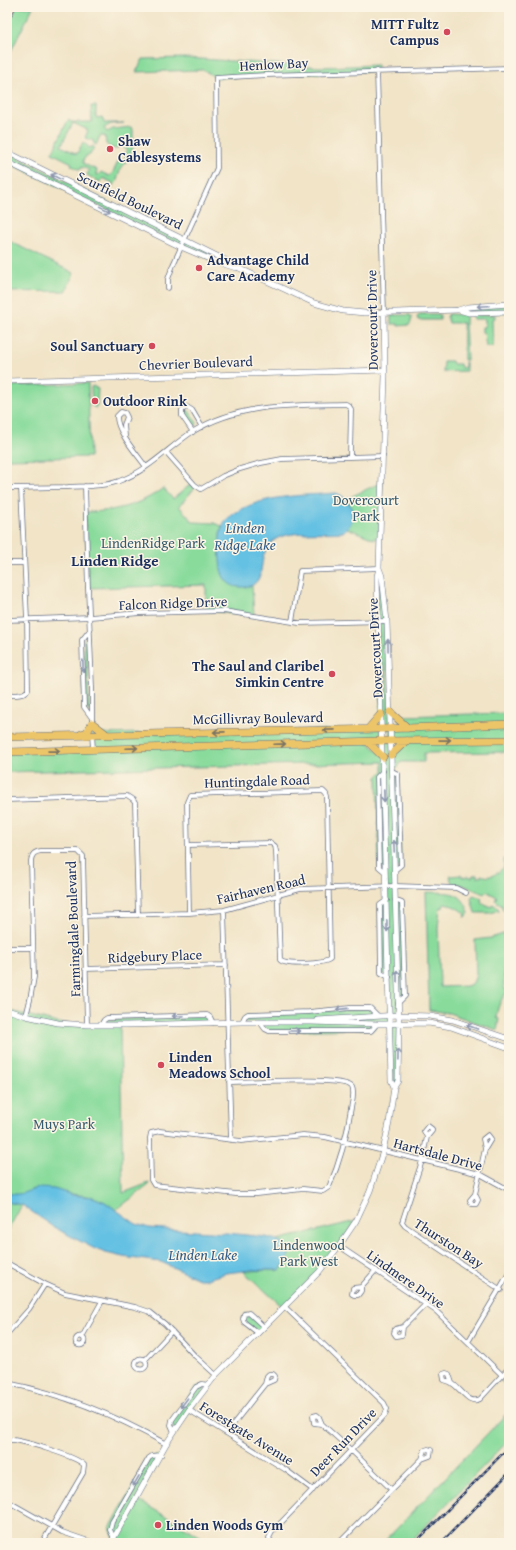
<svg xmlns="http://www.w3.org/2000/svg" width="516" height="1550" font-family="'Gentium Book Plus',serif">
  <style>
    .green { fill: #89db9c; stroke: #52857d; fill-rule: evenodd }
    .water { fill: #65c1e3; stroke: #4078a0 }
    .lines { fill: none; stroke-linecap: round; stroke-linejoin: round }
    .minor-casing { stroke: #666e83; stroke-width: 5.5 }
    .tertiary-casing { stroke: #666e83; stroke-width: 6 }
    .secondary-casing { stroke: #666e83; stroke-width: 8 }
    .primary-casing { stroke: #666e83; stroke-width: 8 }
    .minor { stroke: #fff; stroke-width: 4 }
    .tertiary { stroke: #fff; stroke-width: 5 }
    .secondary { stroke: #f8e8c3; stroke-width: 6 }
    .primary { stroke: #edc569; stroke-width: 7 }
    .rail-casing { stroke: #1b2f5e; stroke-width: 2.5 }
    .rail { stroke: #fcf5e5; stroke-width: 1; stroke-dasharray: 3; stroke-linecap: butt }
    .oneway { stroke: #8d97ae }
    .oneway2 { stroke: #797263 }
    .poi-dot { fill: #d1495b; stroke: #fcf5e5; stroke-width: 1.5 }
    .labels { text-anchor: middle; stroke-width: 3; stroke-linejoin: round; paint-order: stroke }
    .poi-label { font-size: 14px; font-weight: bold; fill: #1b2f5e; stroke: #fcf5e5; text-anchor: start }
    .street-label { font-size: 14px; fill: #1b2f5e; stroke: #fcf5e5 }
    .park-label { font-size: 14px; fill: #365a6e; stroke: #fcf5e5 }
    .water-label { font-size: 15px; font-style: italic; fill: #315b86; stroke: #fcf5e5 }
    .neighbourhood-label { font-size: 15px; font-weight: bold; fill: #1b2f5e; stroke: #fcf5e5 }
  </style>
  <rect width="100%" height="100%" fill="#fcf5e5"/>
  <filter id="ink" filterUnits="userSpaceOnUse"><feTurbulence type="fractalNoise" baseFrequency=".025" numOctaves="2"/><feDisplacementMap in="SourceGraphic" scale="8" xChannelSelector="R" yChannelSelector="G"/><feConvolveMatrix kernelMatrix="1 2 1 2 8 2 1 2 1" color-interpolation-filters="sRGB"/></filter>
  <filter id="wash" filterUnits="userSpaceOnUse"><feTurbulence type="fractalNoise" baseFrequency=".012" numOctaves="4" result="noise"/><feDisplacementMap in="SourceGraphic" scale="16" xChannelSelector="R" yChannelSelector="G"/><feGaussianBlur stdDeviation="0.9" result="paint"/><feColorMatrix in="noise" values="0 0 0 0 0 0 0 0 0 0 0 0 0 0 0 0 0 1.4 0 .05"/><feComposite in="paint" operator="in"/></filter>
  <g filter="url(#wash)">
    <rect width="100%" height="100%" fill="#f1e4c7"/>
    <!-- green -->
    <path class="green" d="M16,7H33L7,59V34Z
      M186,58L323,67L377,65V71L216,78L204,70L136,72L143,59Z
      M91,106H96V118L102,117L104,123H124L111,124L104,128L107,132L113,129L131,127L133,129V148L125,164L121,168L116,183L113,186V183L103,178L100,182L87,175L89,170L82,167L80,170L71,165L72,163L52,153L68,120L72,122H92ZM73,123L88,130L85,138L94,141L93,143L96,145L100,136H105L106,144L111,148L116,149L122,144L124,146L123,148L127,150L124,161L119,160L112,174L109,176L101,172L98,175L96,174L97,170L84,164L83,161L86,156L90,155L94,147L92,146L90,148L83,142L77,154L61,146Z
      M7,152L231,263L214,261L7,162Z
      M7,240L74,273L66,291L7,292Z
      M509,304V312L491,313L458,310Z
      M420,314H438L440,315V320H418L417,317Z
      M449,314L467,315L465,320L467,360H464L463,323H449L447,316Z
      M393,315H410L412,318L410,325L398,326V324H391V316Z
      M472,315H495V318L492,319L493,347H486L484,333L482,332V327H485V319H473Z
      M444,361H452L453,364H460L461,368L465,367V362H466V371L443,372Z
      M88,383L90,457L7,459V386Z
      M93,386L98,389L97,406L96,408L92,406L91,387Z
      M186,410L189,411L197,423L195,427L192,425L184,413Z
      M382,482L380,538L374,539L347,528L350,524V503L346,499Z
      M191,484L195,488L179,506L193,522L214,523L222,526L220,533L221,570L249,586L252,585L254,615L206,611V585L88,588L85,512C112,512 142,505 163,488L173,499Z
      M377,576H382L390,728H407L398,720L401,716L509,713V752L424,753V762H402L400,763L398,768L392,767L398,774L401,865L395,870V900L402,903L405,996L398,1003V1015H390V1023H399L398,1081L394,1087L389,1023L377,1024L374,1029L269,1031L259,1022H242L245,1016L370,1008L378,1016L390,1015L389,977L381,973L380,905L387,899L386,872L379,867L377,777L383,771V762L7,772V752L93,749L92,734L381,729ZM382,729H390L391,741H382ZM382,741L383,756L368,742ZM391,741H406L391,755Z
      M87,636L89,712L84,707V641Z
      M509,858V916L502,908V906L495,900L497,897L486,891L484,894L463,885L454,884L451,881L450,876L461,875L462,877L469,876V877H473V875H477V877H481V875C490,879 497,874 504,867V859Z
      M426,892C448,893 462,889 469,913L466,917H464L466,913L453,906L444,904L443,908L440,907L438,928L440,987L467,986L473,983L476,975L475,940L491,938L509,932V967L507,969H504V988L508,991C500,1000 498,1006 496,1018L499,1019L497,1030L449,1013L429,1010Z
      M473,895L482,898L481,902L491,907L493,904L498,908L499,912L498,910L491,913H475L471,898Z
      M7,1010L58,1023L101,1025L104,1020L207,1015L213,1023L120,1025L123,1193L149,1183V1185L116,1210L105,1202L93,1197L65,1193L33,1189L22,1195H14L7,1193Z
      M7,1202L22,1205L7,1232Z
      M356,1221L339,1246L284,1308L243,1271L280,1270C291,1260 293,1247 277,1240Z
      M246,1313L264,1327L258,1333L244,1322Z
      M509,1373V1389L501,1381Z
      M208,1385L174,1432L171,1422L196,1387Z
      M509,1411V1440L409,1543H383Z
      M161,1455L136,1499L212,1543H111L114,1538L110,1528L149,1458Z"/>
    <!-- water -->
    <path class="water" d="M336,493C348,497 357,512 350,525C349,527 345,530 343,532C325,534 285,529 272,542C270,545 266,549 265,552C259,564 266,589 240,587C229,587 222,578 221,568C219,557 218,535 223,525C225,519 230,517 235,513C265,494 302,496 336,493Z
      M40,1188L54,1189L73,1195L93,1197L105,1202L136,1224L149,1228L226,1233L266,1237L277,1240L285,1245L289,1254L288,1260L280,1270H251L226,1273L207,1279H199L161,1262L123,1257L106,1253L95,1249L57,1229L22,1205L7,1202V1193C22,1197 26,1190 40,1188Z"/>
  </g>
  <g filter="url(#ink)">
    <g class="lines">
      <!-- minor casing -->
      <g class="minor-casing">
        <path id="minor" d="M377,71L384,313
          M168,288V279L173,265L217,168L216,78L267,75L509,68
          M193,432L182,416V410L187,407L192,410L202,427
          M125,436L124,425L127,417L125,413L121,412L117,416C116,431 137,454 146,467
          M166,452L195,485L201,489L223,476L240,469L261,463L282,459L383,456
          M85,486L88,588L92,687V724
          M7,488C27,488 48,487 68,487C85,486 103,487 119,481C148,471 168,448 192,432C239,403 293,405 346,404L349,406L351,409L350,456
          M7,563H24
          M7,620L90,617L141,613L224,611L299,623L387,621
          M292,622L300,571L379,568
          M90,630L82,640L84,707L92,718
          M7,695C15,695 23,696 28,690L27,619L21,488
          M92,734L93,749
          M383,771L377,777L379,867L385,872
          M392,771L398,774L401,865L395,870
          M7,800L127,796L133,800L135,803L138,915
          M188,845L271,843L275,846L276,851L280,960C285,966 324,964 330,959L327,797L326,794L323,791L190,795L187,802L189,913
          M387,900L380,905L381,973L389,977
          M395,900L402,903L405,996L398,1003
          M224,910L231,1140
          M84,916L189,913L224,910L300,889L395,886L456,888L466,893
          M7,948H33
          M85,969L226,965
          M26,1016L30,1000L34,977L31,861C32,854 34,852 41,851H78L83,856L87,1025
          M242,1022L245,1016L248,1014L309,1012L350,1008H370L378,1016
          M260,1022L265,1029L269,1031H371L377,1024
          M101,1025L104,1020L107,1018L207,1015L210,1017L213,1023
          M229,1082C246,1082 346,1076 352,1087C355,1093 352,1103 351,1108C347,1136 340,1162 329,1187L323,1191L303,1189L256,1194H236L154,1185L151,1180L150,1138L151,1133L160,1131L241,1141L303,1135L325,1137L480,1174L509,1190
          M427,1137L424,1131L428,1126L432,1129V1131L427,1137L422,1161L402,1222L405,1226L501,1290
          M475,1194L470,1200L472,1204H476L478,1200L475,1194L485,1149L491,1139L488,1135L483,1139L485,1149
          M339,1246L436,1311L502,1375L509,1368
          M7,1263L45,1284
          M361,1287L353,1288L352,1294L354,1295H358L361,1291V1287L376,1270
          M403,1327L395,1329L394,1333L396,1336L402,1335L403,1327L426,1304
          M258,1333L244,1322L243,1319L244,1314L249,1313L264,1327
          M7,1334L29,1309L45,1284L65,1293L135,1307L150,1312L165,1324L195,1356L216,1375
          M75.5 1341a4.5 4.5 0 1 1 9 0a4.5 4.5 0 1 1-9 0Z
          M82,1337L102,1301
          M468,1342L509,1273
          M135.5 1364a5.5 5.5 0 1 1 11 0a5.5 5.5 0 1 1-11 0Z
          M145,1360L172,1331
          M7,1383C64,1394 117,1416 166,1444
          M452,1383L449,1374L446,1373L443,1374L444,1380C447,1381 451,1382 453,1384C462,1390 469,1405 480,1399L502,1375
          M189,1410L286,1470L313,1490
          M322,1424L319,1417L317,1415L313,1416L314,1423L322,1424L351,1450L391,1489
          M174,1432L171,1425L172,1420L196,1387L202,1384L208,1385
          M226,1433L265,1384L267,1376L269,1374H273L275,1376L274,1380L265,1384
          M7,1440C17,1438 78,1457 84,1465L83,1473L42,1543
          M7,1501L62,1532L94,1543
          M114,1538L110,1530L112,1522L149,1458L152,1456L161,1455
          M272,1543L269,1538L272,1532L385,1415L387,1409L384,1403L285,1307
          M339,1543L422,1459L430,1456L431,1450L428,1449L425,1450L422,1459"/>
      </g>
      <!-- tertiary casing -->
      <g class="tertiary-casing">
        <path id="tertiary" d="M7,152L231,263L241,269L314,303L343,311L365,313L458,310L468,307L509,304
          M7,162L181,247L214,261L236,268
          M459,310L469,313L509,312
          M384,313L385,376L379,568L377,576L391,1080L394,1087
          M7,381L385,370
          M7,1010L26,1016L58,1023L87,1025H127L242,1022H311L377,1024L429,1023L451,1027L509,1048
          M318,1020L398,1015L430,1016L453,1020L509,1039
          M111,1543L166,1444L189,1410L216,1375L319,1272L339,1246L356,1221L370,1191L383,1151L389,1123L394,1087L398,1081L399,1023L387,621L382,576L379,568"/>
      </g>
      <!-- secondary casing -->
      <g class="secondary-casing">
        <path id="secondary" d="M7,16L12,7"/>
      </g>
      <!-- primary casing -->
      <g class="primary-casing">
        <path id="primary" d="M390,712L408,728
          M368,729L381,714
          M81,734L87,732L92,723L106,734
          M7,737L382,729L509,724
          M368,742L383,757
          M7,752L378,741L509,740
          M391,755L406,741"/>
      </g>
      <!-- minor -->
      <use href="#minor" class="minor"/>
      <!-- tertiary -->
      <use href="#tertiary" class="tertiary"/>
      <!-- secondary -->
      <use href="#secondary" class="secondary"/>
      <!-- primary -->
      <use href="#primary" class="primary"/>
      <!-- rail casing -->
      <g class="rail-casing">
        <path id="rail" d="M415,1543L509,1447
          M441,1543L509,1473"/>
      </g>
      <!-- rail -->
      <use href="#rail" class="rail"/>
    </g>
    <!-- one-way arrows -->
    <defs><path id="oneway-shaft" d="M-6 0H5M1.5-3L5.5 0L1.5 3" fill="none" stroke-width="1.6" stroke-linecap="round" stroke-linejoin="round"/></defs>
    <g class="oneway">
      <use href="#oneway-shaft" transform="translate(56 177) rotate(-154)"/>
      <use href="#oneway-shaft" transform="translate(105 209) rotate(26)"/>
      <use href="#oneway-shaft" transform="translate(483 306) rotate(177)"/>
      <use href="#oneway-shaft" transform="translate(388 645) rotate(-91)"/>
      <use href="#oneway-shaft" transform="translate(83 666) rotate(88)"/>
      <use href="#oneway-shaft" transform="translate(384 796) rotate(88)"/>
      <use href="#oneway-shaft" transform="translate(394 846) rotate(-92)"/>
      <use href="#oneway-shaft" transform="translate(387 926) rotate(89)"/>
      <use href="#oneway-shaft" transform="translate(397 976) rotate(-91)"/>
      <use href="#oneway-shaft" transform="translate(342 1009) rotate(174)"/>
      <use href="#oneway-shaft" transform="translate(178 1016) rotate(178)"/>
      <use href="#oneway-shaft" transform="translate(472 1027) rotate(-160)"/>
      <use href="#oneway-shaft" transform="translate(294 1031)"/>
      <use href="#oneway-shaft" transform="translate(398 1055) rotate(-89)"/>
      <use href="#oneway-shaft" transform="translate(184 1403) rotate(127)"/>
      <use href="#oneway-shaft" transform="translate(136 1481) rotate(120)"/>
    </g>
    <g class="oneway2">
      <use href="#oneway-shaft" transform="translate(329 730) rotate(179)"/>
      <use href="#oneway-shaft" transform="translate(219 732) rotate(179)"/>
      <use href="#oneway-shaft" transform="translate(445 740) rotate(-1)"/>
      <use href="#oneway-shaft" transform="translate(280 744) rotate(-2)"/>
      <use href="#oneway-shaft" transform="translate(132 748) rotate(-2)"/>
      <use href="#oneway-shaft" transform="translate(54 751) rotate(-1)"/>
    </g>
  </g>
  <!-- markers -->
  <g class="poi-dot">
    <circle cx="447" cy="32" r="4"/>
    <circle cx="110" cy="149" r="4"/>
    <circle cx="199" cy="268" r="4"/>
    <circle cx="152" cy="346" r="4"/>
    <circle cx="95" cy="401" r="4"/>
    <circle cx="332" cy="674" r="4"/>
    <circle cx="161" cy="1065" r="4"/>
    <circle cx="158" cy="1525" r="4"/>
  </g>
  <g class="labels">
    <!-- poi labels -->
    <g class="poi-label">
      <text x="439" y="29" text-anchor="end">MITT Fultz<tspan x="439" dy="16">Campus</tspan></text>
      <text x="118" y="146">Shaw<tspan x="118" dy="16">Cablesystems</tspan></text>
      <text x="207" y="265">Advantage Child<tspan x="207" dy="16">Care Academy</tspan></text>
      <text x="144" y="351" text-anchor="end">Soul Sanctuary</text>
      <text x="103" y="406">Outdoor Rink</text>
      <text x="324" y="671" text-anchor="end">The Saul and Claribel<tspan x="324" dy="16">Simkin Centre</tspan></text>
      <text x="169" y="1062">Linden<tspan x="169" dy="16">Meadows School</tspan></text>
      <text x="166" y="1530">Linden Woods Gym</text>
    </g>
    <!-- street labels -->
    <g class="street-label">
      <text transform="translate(274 64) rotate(-3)" y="5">Henlow Bay</text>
      <text transform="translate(130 200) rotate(26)" y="5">Scurfield Boulevard</text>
      <text transform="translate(372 320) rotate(-91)" y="5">Dovercourt Drive</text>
      <text transform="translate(196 363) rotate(-2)" y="5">Chevrier Boulevard</text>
      <text transform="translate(173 603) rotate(-2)" y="5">Falcon Ridge Drive</text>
      <text transform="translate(375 648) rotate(-93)" y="5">Dovercourt Drive</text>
      <text transform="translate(258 718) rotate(-1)" y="5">McGillivray Boulevard</text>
      <text transform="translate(257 781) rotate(-2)" y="5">Huntingdale Road</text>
      <text transform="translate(261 889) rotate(-13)" y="5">Fairhaven Road</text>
      <text transform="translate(73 929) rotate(-92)" y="5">Farmingdale Boulevard</text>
      <text transform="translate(155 956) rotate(-2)" y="5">Ridgebury Place</text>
      <text transform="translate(438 1154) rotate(15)" y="5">Hartsdale Drive</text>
      <text transform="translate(449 1243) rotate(33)" y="5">Thurston Bay</text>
      <text transform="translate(406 1279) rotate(35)" y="5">Lindmere Drive</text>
      <text transform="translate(247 1433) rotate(32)" y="5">Forestgate Avenue</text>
      <text transform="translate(343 1442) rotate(-46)" y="5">Deer Run Drive</text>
    </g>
    <!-- park labels -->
    <g class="park-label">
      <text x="366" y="505">Dovercourt<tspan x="366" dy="16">Park</tspan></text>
      <text x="153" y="548">LindenRidge Park</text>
      <text x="64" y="1129">Muys Park</text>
      <text x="309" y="1250">Lindenwood<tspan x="309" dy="16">Park West</tspan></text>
    </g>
    <!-- water labels -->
    <g class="water-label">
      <text x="245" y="533">Linden<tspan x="245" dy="17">Ridge Lake</tspan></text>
      <text x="203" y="1260">Linden Lake</text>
    </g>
    <!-- neighbourhood labels -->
    <g class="neighbourhood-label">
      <text x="115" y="566">Linden Ridge</text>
    </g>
  </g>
  <!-- margin -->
  <rect width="516" height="1550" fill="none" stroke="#fcf5e5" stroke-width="24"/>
</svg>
